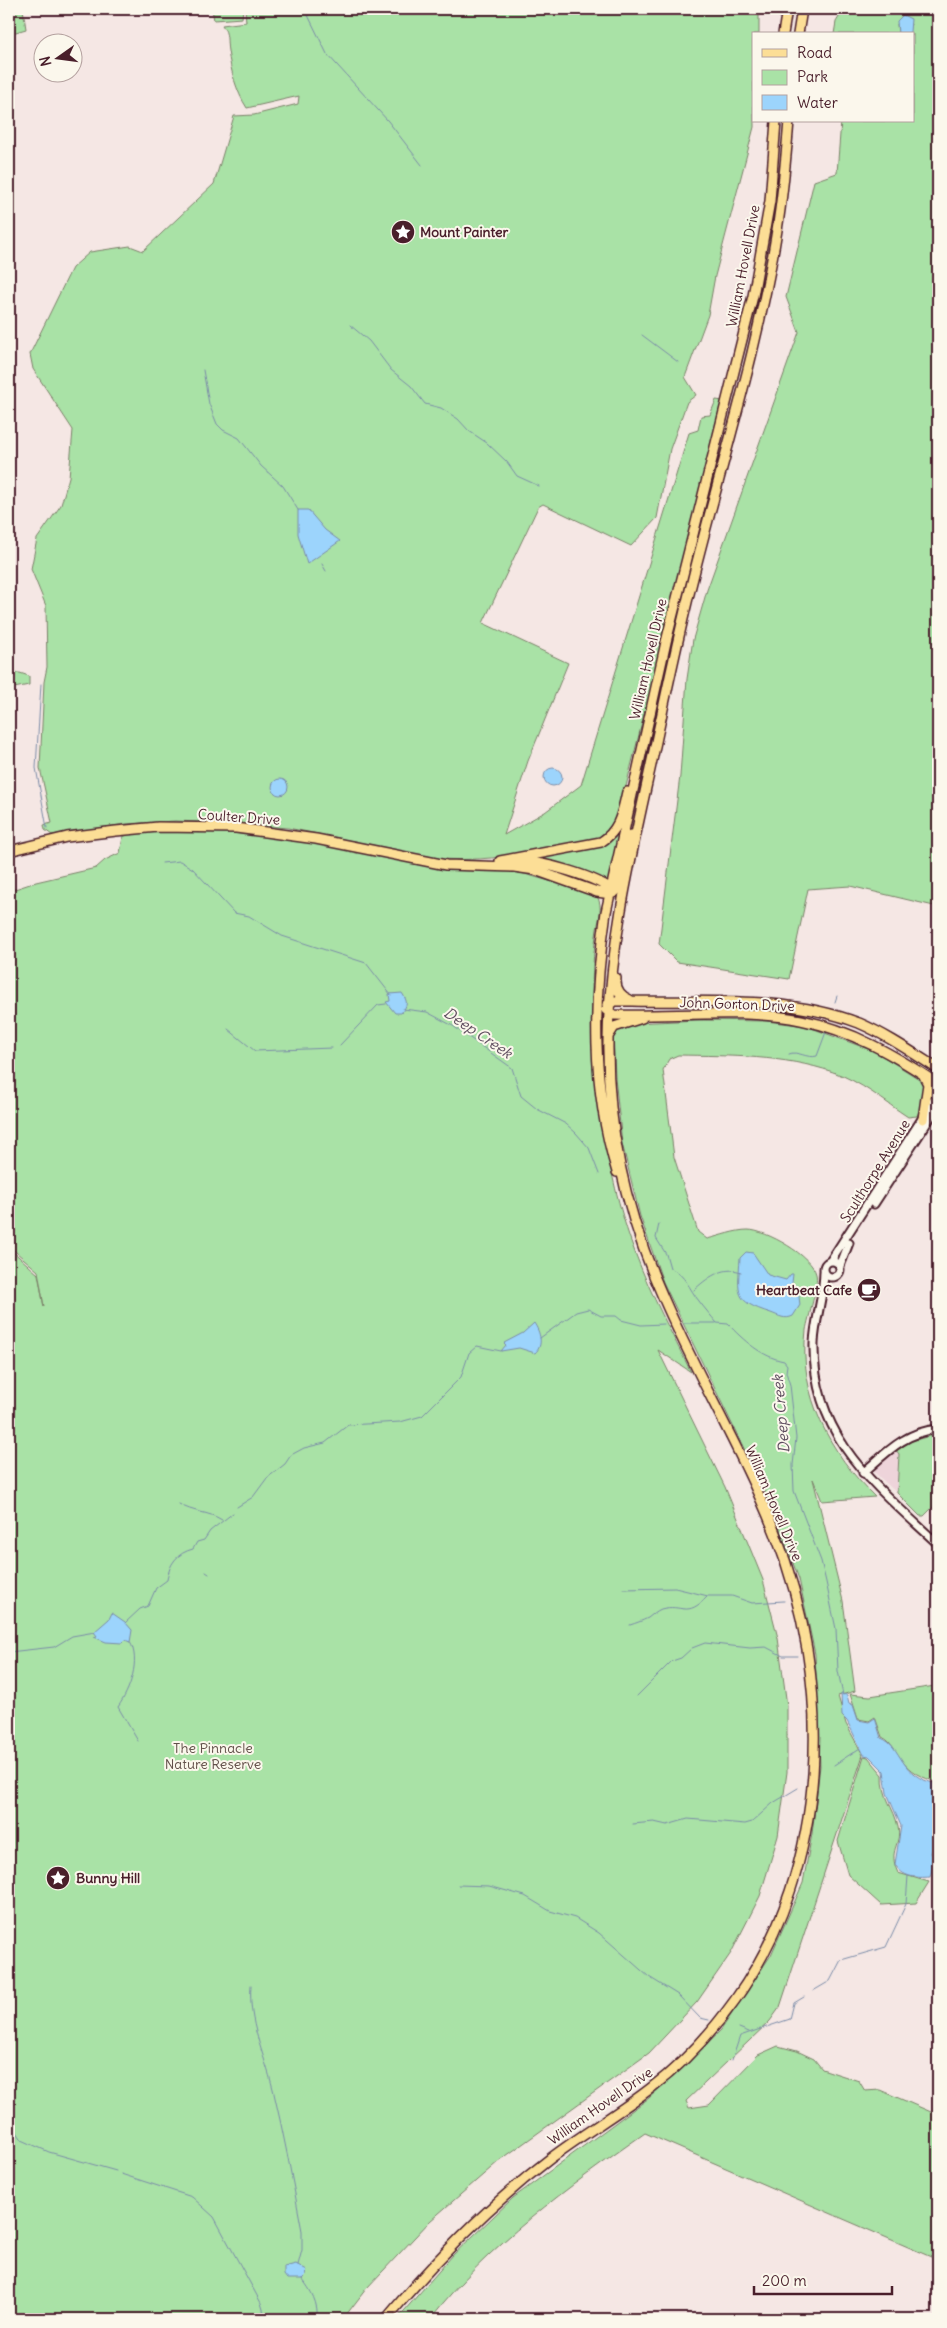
<svg xmlns="http://www.w3.org/2000/svg" width="947" height="2328" font-family="Delius,sans-serif">
  <style>
    .built { fill: #eed4da }
    .green { fill: #a9e2a6; stroke: #7a8068 }
    .water { fill: #9cd4fc; stroke: #7b8ca8 }
    .lines { fill: none; stroke-linecap: round; stroke-linejoin: round }
    .stream { stroke: #7b8ca8; stroke-width: 1 }
    .minor-casing { stroke: #4a1f2b; stroke-width: 11 }
    .major-casing { stroke: #4a1f2b; stroke-width: 12 }
    .minor { stroke: #fbf7ec; stroke-width: 7 }
    .major { stroke: #fcde96; stroke-width: 9 }
    .labels { text-anchor: middle; stroke-width: 4; stroke-linejoin: round; paint-order: stroke }
    .poi-label { font-size: 14px; font-weight: bold; fill: #4a1f2b; stroke: #fbf7ec; text-anchor: start }
    .street-label { font-size: 14px; fill: #4a1f2b; stroke: #fbf7ec }
    .park-label { font-size: 14px; fill: #62504a; stroke: #fbf7ec }
    .water-label { font-size: 15px; font-style: italic; fill: #5e4c5f; stroke: #fbf7ec }
  </style>
  <rect width="100%" height="100%" fill="#f5e7e4"/>
  <filter id="ink" filterUnits="userSpaceOnUse"><feTurbulence type="fractalNoise" baseFrequency=".02" numOctaves="2"/><feDisplacementMap in="SourceGraphic" scale="10" xChannelSelector="R" yChannelSelector="G"/><feConvolveMatrix kernelMatrix="1 2 1 2 8 2 1 2 1" color-interpolation-filters="sRGB"/></filter>
  <g filter="url(#ink)">
    <!-- built -->
    <path class="built" d="M896,1450L899,1454L897,1493L875,1473V1469Z"/>
    <!-- green -->
    <path class="green" d="M9,9H23L26,29L9,34Z
      M212,9H243L242,18L214,20Z
      M245,9H759V34H753L754,127L715,276L708,315L685,377L696,395L687,402L670,449L657,518L631,546L543,504L538,507L483,623L568,663L528,761L504,835L545,812L581,785L689,433L698,430L701,416L710,415L716,400L723,401L618,818L604,836C559,851 489,862 442,859L288,828L225,823L175,821L126,824L52,835L45,830L44,825L52,823L40,768L44,682L47,667L46,606L31,569L37,539L61,505L69,477L73,430L33,369L30,354L72,268L90,252L130,246L143,251L214,184L234,116L254,115L298,104L299,96L247,108C236,91 231,71 228,51C226,40 229,34 222,25L246,22Z
      M842,9H938V907L850,886L808,889L789,979L677,962L659,944L680,776L687,679L693,639L707,590L799,332L786,297L814,181L837,173L841,121H913V34H908L911,24H897L898,34H834L836,22L842,12Z
      M9,673H20L29,676V685L9,689Z
      M620,827H622L608,883L532,858L590,847Z
      M211,830L318,844L451,869L514,871L574,888L597,896C603,906 599,919 597,929C591,965 591,1003 594,1039C600,1113 609,1185 636,1255C651,1295 672,1334 691,1372L658,1350L725,1487L763,1580L778,1638L787,1706V1772L778,1836L760,1896L731,1953L697,2002L649,2053L499,2161L430,2221L366,2289L343,2319H9V1248L38,1274L44,1307L38,1271L9,1246V891L36,882L96,868L105,860L120,853L123,837L131,833Z
      M698,1020L766,1021L806,1026L876,1052L924,1082L925,1095L917,1116L908,1117C885,1102 860,1081 833,1072C783,1055 731,1056 678,1055L669,1059L663,1070L674,1157L698,1232L707,1239C720,1236 735,1230 748,1230C766,1230 812,1256 816,1274C819,1283 808,1318 806,1330C798,1395 830,1453 875,1497L822,1501L813,1479L843,1601L855,1691L838,1696L846,1724L863,1755L780,2007L770,2021L686,2101L689,2108L709,2105L758,2055L778,2046L797,2051L814,2059L822,2069L859,2081L865,2091L880,2090L938,2115V2260L645,2133C568,2187 488,2245 430,2319H397L453,2255L513,2198L649,2098L721,2030L771,1955L803,1883L812,1834L820,1766L815,1654L799,1579L770,1502L663,1282L640,1216L622,1143L615,1077L613,1031L635,1023Z
      M938,1434V1502L924,1516H920L897,1493L899,1454L896,1450L911,1441Z
      M935,1686L938,1688V1782C922,1778 909,1772 899,1757C893,1748 892,1742 882,1737L875,1717L869,1721L858,1719L850,1694L870,1696Z
      M864,1756L868,1757L883,1775C882,1798 894,1807 898,1827C902,1845 887,1850 898,1873L929,1882L916,1903L881,1905L848,1875L838,1841Z"/>
    <!-- water -->
    <path class="water" d="M903,15L911,19L910,32L908,34H898L897,21Z
      M298,510H308L325,530L340,541L307,564L298,534Z
      M544 777a9 9 0 1 1 18 0a9 9 0 1 1-18 0Z
      M272 787a8 8 0 1 1 16 0a8 8 0 1 1-16 0Z
      M402,993C408,1002 408,1005 401,1013H395L386,1002L390,1001L389,994Z
      M746,1252L753,1253L768,1275L786,1280L791,1274H793L792,1283L798,1289L800,1305L793,1316C785,1320 779,1316 771,1313C733,1301 738,1294 740,1258Z
      M534,1323C540,1332 544,1345 535,1353L519,1348L501,1351L506,1345L504,1343L523,1333Z
      M112,1613L125,1622L132,1630L130,1642L125,1640L122,1643L106,1642L94,1637L97,1636L94,1632L109,1619Z
      M841,1694L847,1695L849,1703L853,1705L858,1720L869,1722L875,1718L881,1738C903,1746 898,1777 938,1784V1835L931,1853L935,1859L930,1877C917,1878 902,1878 895,1864L901,1826L887,1793L884,1771L869,1756L864,1755L847,1721L842,1716Z
      M296,2264L307,2270L306,2275L302,2279H287L284,2275V2267Z"/>
    <g class="lines">
      <!-- stream -->
      <path class="stream" d="M305,9L327,54L388,121L422,165
        M350,325L369,341L391,370L411,386L425,404L441,408L458,419L469,431L487,443L507,462L517,476L539,486
        M642,335L678,362
        M203,370L209,404L217,424L223,430L239,438L261,466L283,486L298,510
        M322,564L326,571
        M41,684L36,768L47,828
        M162,863L180,861L193,869L234,913L249,916L282,936L366,963L391,995
        M835,1002L837,996
        M403,1009L427,1012L453,1026L512,1068L521,1096L537,1109L566,1124L576,1133L589,1148L599,1174
        M228,1029L255,1051L332,1048
        M340,1045L378,1005L386,1004
        M789,1054C797,1050 807,1059 817,1056L826,1032
        M659,1224L656,1238L666,1254L670,1268C686,1275 689,1289 699,1301C705,1309 711,1316 717,1323L728,1324C743,1340 762,1357 784,1361L787,1365L786,1372L790,1385L796,1438L793,1465L794,1491L821,1561L826,1582L836,1629L838,1671L843,1695
        M694,1290C706,1279 723,1265 741,1272
        M684,1323H716
        M540,1338L576,1312L588,1309L601,1316H616L621,1320L641,1325L664,1324
        M179,1504C193,1513 208,1511 222,1520
        M237,1507L253,1497L267,1478L285,1464L291,1455L304,1448L325,1443L348,1425L400,1422L422,1416L461,1377L469,1353L477,1346L501,1351
        M206,1572L209,1574
        M623,1589L675,1588L708,1596H732L752,1603L784,1601
        M125,1623L140,1609L148,1606L156,1588L167,1580C169,1564 177,1553 193,1549L197,1542L204,1540L210,1531L233,1513
        M630,1625C636,1623 642,1621 648,1618C652,1615 656,1611 661,1609C683,1603 686,1619 707,1597
        M130,1642C141,1660 130,1690 118,1707L138,1741
        M9,1652L54,1647L72,1636L95,1632
        M637,1696L672,1661L681,1658L692,1648L705,1643L750,1648L766,1647L783,1656H797
        M834,1765L860,1748
        M633,1824L654,1822L667,1825L688,1819L745,1824L752,1822L773,1803L798,1788
        M458,1885L489,1886L525,1896L550,1911L575,1918L599,1933L649,1977L678,1995L700,2018L709,2020
        M251,1985C248,2022 264,2053 273,2089C284,2135 293,2183 302,2231V2250L298,2265
        M813,1991L830,1981L841,1960L886,1947L906,1904L908,1876
        M739,2028L749,2032
        M732,2060L740,2036L790,2019L794,2003L804,1997
        M9,2119L22,2140L49,2152L116,2171
        M121,2174L192,2197L214,2217L261,2303L266,2319
        M302,2279C311,2290 319,2304 317,2319"/>
      <!-- minor casing -->
      <g class="minor-casing">
        <path id="minor" d="M874,1204L938,1106
          M831,1260L938,1094
          M824 1269a8 8 0 1 1 16 0a8 8 0 1 1-16 0Z
          M840,1266L849,1243
          M824,1271C824,1296 815,1319 814,1343C812,1438 876,1486 938,1544
          M863,1473C887,1452 905,1432 938,1429"/>
      </g>
      <!-- major casing -->
      <g class="major-casing">
        <path id="major" d="M783,34L787,9
          M798,34L802,9
          M9,851L67,837L116,831L158,827L236,828L316,839L446,865L514,867L535,870L597,892L611,894L615,892
          M500,861L601,842C620,830 622,813 627,792
          M519,861C544,862 596,876 615,892
          M615,892L619,886L631,835
          M616,978C615,989 620,996 630,1000
          M607,1005L615,1001H632C708,1003 786,995 859,1023C887,1035 913,1053 938,1069
          M606,1010L614,1015C674,1017 743,1008 801,1020C852,1030 896,1056 938,1084
          M609,1035L614,1027L642,1018
          M923,1119L928,1084L924,1076
          M617,1172C591,1086 593,999 606,912L666,642L753,296L770,201L776,121
          M386,2319C436,2259 489,2205 551,2158C584,2133 619,2113 651,2088C683,2064 712,2032 735,2000C831,1866 834,1682 775,1533C742,1450 695,1373 660,1290C626,1212 607,1127 608,1041C609,948 631,856 651,765C664,705 676,645 691,586C720,468 758,351 777,230C783,194 786,158 789,121"/>
      </g>
      <!-- minor -->
      <use href="#minor" class="minor"/>
      <!-- major -->
      <use href="#major" class="major"/>
    </g>
  </g>
  <!-- icons -->
  <defs>
    <g id="sight-disc" transform="scale(1.25)"><circle r="9.5" fill="#4a1f2b" stroke="#fbf7ec"/><path d="M0-6L1.8-2.2L6-1.7L2.9 1.2L3.7 5.4L0 3.3L-3.7 5.4L-2.9 1.2L-6-1.7L-1.8-2.2Z" fill="#fff"/></g>
    <g id="cafe-disc" transform="scale(1.25)"><circle r="9.5" fill="#4a1f2b" stroke="#fbf7ec"/><path d="M-5.5-4.5H6V0H3Q3 3.5 0 3.5H-2.5Q-5.5 3.5-5.5 0ZM3-3.2v2h1.7v-2ZM-6 4.5H4V6H-6Z" fill="#fff"/></g>
  </defs>
  <g fill-rule="evenodd">
    <use href="#sight-disc" x="403" y="232"/>
    <use href="#cafe-disc" x="869" y="1290"/>
    <use href="#sight-disc" x="58" y="1878"/>
  </g>
  <g class="labels">
    <!-- poi labels -->
    <g class="poi-label">
      <text x="420" y="237">Mount Painter</text>
      <text x="852" y="1295" text-anchor="end">Heartbeat Cafe</text>
      <text x="76" y="1883">Bunny Hill</text>
    </g>
    <!-- street labels -->
    <g class="street-label">
      <text transform="translate(743 266) rotate(-79)" y="5">William Hovell Drive</text>
      <text transform="translate(648 659) rotate(-77)" y="5">William Hovell Drive</text>
      <text transform="translate(239 817) rotate(4)" y="5">Coulter Drive</text>
      <text transform="translate(737 1004) rotate(2)" y="5">John Gorton Drive</text>
      <text transform="translate(875 1171) rotate(-58)" y="5">Sculthorpe Avenue</text>
      <text transform="translate(774 1503) rotate(67)" y="5">William Hovell Drive</text>
      <text transform="translate(600 2106) rotate(-35)" y="5">William Hovell Drive</text>
    </g>
    <!-- park labels -->
    <g class="park-label">
      <text x="213" y="1753">The Pinnacle<tspan x="213" dy="16">Nature Reserve</tspan></text>
    </g>
    <!-- water labels -->
    <g class="water-label">
      <text transform="translate(478 1033) rotate(34)" y="5">Deep Creek</text>
      <text transform="translate(781 1414) rotate(-95)" y="5">Deep Creek</text>
    </g>
  </g>
  <!-- margin -->
  <rect width="947" height="2328" fill="none" stroke="#fbf7ec" stroke-width="30"/>
  <rect x="15" y="15" width="917" height="2298" fill="none" stroke="#4a1f2b" stroke-width="2" filter="url(#ink)"/>
  <!-- legend -->
  <rect x="752" y="32" width="162" height="90" fill="#fbf7ec" stroke="#b4a19f"/>
  <rect x="762" y="49" width="25" height="8" fill="#fcde96" stroke="#b4a19f"/>
  <text x="797" y="58" font-size="15" fill="#4a1f2b">Road</text>
  <rect x="762" y="70" width="25" height="15" fill="#a9e2a6" stroke="#b4a19f"/>
  <text x="797" y="82" font-size="15" fill="#4a1f2b">Park</text>
  <rect x="762" y="95" width="25" height="15" fill="#9cd4fc" stroke="#b4a19f"/>
  <text x="797" y="108" font-size="15" fill="#4a1f2b">Water</text>
  <!-- north arrow -->
  <g transform="translate(58 58) rotate(256)"><circle r="24" fill="#fbf7ec" stroke="#b4a19f"/>
  <path d="M0-4L9 19L0 12L-9 19Z" fill="#4a1f2b"/>
  <text y="-8" font-size="14" font-weight="bold" text-anchor="middle" fill="#4a1f2b">N</text>
  </g>
  <!-- scale -->
  <path d="M754 2286v8h138v-8" fill="none" stroke="#4a1f2b" stroke-width="2.5"/>
  <text x="762" y="2286" font-size="15" fill="#4a1f2b" stroke="#fbf7ec" stroke-width="4" paint-order="stroke">200 m</text>
</svg>
